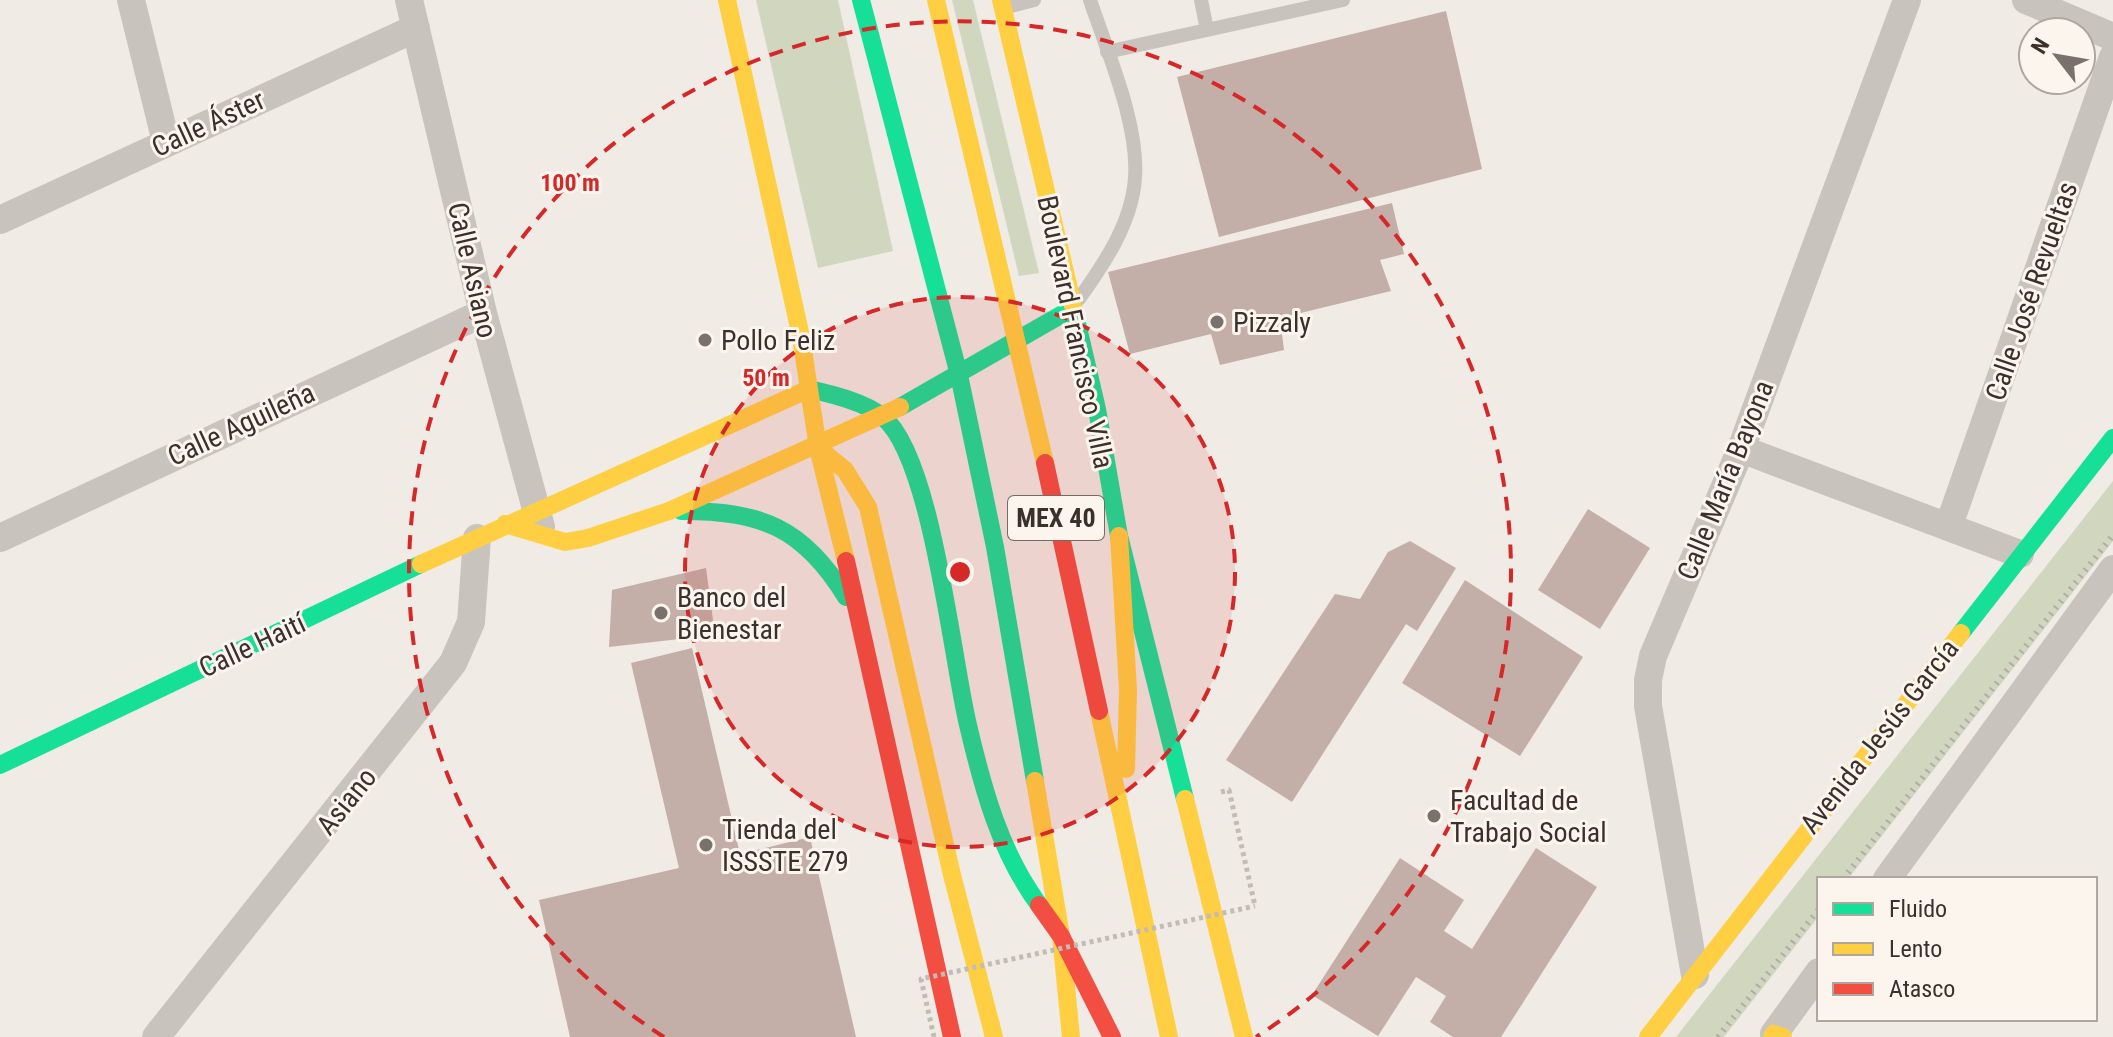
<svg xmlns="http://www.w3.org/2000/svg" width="2113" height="1037" font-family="'Roboto Condensed',sans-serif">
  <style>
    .green { fill: #d1d6bf }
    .building { fill: #c3afa7 }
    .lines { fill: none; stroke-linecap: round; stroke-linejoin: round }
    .path { stroke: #c2bbb6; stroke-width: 5; stroke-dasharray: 4 4; stroke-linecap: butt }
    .lane { stroke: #c9c3be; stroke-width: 14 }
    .street { stroke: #c9c3be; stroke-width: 28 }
    .fast { stroke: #16e098; stroke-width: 18 }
    .slow { stroke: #ffcf43; stroke-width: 18 }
    .jam { stroke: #f24e42; stroke-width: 18 }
    .rail { stroke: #b1aca8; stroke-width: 6; stroke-dasharray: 2 6; stroke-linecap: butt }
    .path-bridge { stroke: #c2bbb6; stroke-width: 5; stroke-dasharray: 4 4; stroke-linecap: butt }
    .ring { fill: none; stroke: #d62828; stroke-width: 4; stroke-dasharray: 14 10 }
    .poi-dot { fill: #7a716c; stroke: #fbf5ee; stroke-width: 3 }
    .labels { text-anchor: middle; stroke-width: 6; stroke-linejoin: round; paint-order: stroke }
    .shield { fill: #fbf5ee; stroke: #756b66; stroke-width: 2 }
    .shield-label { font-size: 26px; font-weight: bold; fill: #3b302b }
    .street-label { font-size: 28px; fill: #3b302b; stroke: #fbf5ee }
    .poi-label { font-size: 28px; fill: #3b302b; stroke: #fbf5ee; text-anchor: start }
    .centre { fill: #d62828; stroke: #fbf5ee; stroke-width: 4 }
    .ring-label { font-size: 24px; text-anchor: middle; font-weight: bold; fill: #d62828; stroke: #fbf5ee; stroke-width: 6; stroke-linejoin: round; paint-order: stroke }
  </style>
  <rect width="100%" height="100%" fill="#f0ebe5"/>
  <!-- green -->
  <path class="green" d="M756,0H838L893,251L818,268Z
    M952,0H973L1039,273L1019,276Z
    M2113,481V541L1848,879H1819V916L1724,1037H1676Z"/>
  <!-- building -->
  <path class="building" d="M1446,11L1482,169L1219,237L1177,77Z
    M1392,203L1404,254L1380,260L1391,291L1280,318L1284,350L1220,365L1211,334L1130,354L1108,272Z
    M1588,509L1650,548L1600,629L1538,590Z
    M1410,541L1456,568L1417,631L1406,624L1292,802L1226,760L1335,594L1360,599L1388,552Z
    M706,568L715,635L609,647L612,590Z
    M1465,580L1583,657L1520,756L1402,683Z
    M692,648L740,854L810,837L856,1037H570L539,900L679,868L631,663Z
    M1536,848L1597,887L1501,1037H1453L1430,1022L1446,996L1416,977L1378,1036L1312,995L1400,858L1464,900L1444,931L1472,949Z"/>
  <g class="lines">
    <!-- path -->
    <path class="path" d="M1221,792L1229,790L1255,906"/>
    <!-- lane -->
    <path class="lane" d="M1201,0L1207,30
      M1007,7L1034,0
      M1107,52L1343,0
      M1079,299C1104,264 1132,223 1135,178C1139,124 1107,51 1090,0"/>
    <!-- street -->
    <path class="street" d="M131,0L166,142
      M409,0L483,313L541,527
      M2026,0L2113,37
      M0,220L416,28
      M1741,449L2020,554
      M1949,525L2113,57
      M0,538L483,313
      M1887,879L2113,569
      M1695,975L1648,706V680L1653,656L1741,449L1907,0
      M1774,1034L1819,972
      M156,1037L453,663L471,622L477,538"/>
    <!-- fast -->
    <path class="fast" d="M861,0L959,375L995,547L1035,781
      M1073,306L1097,409L1119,536L1185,799
      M809,389C831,394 865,402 883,417C932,457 952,659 968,725C983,789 1000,852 1039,905
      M900,407L1073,308
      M681,511C761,511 803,527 846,597
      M1961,633L2113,438
      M0,765L421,564"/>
    <!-- slow -->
    <path class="slow" d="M727,0L801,337L818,448L846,561
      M936,0L1045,463
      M1001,0L1073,306
      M818,448L845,470L868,507L952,875L994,1037
      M505,524L565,542L588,538L669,511L900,407
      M1119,536L1128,690L1126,769
      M421,564L809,389
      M1099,711L1169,1037
      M1035,781L1061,936L1071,1037
      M1185,799L1244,1037
      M1648,1037L1961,633
      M1772,1037L1774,1034L1783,1037"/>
    <!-- jam -->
    <path class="jam" d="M1045,463L1099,711
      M846,561L952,1037
      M1039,905L1061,936L1112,1037"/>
    <!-- rail -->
    <path class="rail" d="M1843,879L2113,535
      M1718,1037L1819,909"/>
    <!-- path-bridge -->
    <path class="path-bridge" d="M934,1037L921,979L1255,906"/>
  </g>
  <!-- distance rings -->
  <circle cx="960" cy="572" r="275" fill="#d62828" fill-opacity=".12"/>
  <g class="ring">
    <circle cx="960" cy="572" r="275"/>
    <path d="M664 1037A551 551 0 1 1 1256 1037"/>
  </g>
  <!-- markers -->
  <g class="poi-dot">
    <circle cx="1217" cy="322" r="8"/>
    <circle cx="705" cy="340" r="8"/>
    <circle cx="661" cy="613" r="8"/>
    <circle cx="1434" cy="816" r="8"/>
    <circle cx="706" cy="845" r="8"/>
  </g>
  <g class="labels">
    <!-- shield labels -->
    <rect class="shield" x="1008" y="496" width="96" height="44" rx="6"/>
    <g class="shield-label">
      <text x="1056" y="527">MEX 40</text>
    </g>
    <!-- street labels -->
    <g class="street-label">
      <text transform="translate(208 123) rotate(-25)" y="10">Calle Áster</text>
      <text transform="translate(473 270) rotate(77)" y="10">Calle Asiano</text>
      <text transform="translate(2031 291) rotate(-71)" y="10">Calle José Revueltas</text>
      <text transform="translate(1076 332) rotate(78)" y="10">Boulevard Francisco Villa</text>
      <text transform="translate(241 424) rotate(-25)" y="10">Calle Aguileña</text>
      <text transform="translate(1725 480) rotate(-68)" y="10">Calle María Bayona</text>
      <text transform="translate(252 645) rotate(-25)" y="10">Calle Haití</text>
      <text transform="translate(1879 736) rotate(-52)" y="10">Avenida Jesús García</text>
      <text transform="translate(346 801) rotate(-51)" y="10">Asiano</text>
    </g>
    <!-- poi labels -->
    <g class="poi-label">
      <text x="1233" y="332">Pizzaly</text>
      <text x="721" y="350">Pollo Feliz</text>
      <text x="677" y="607">Banco del<tspan x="677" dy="32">Bienestar</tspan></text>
      <text x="1450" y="810">Facultad de<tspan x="1450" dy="32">Trabajo Social</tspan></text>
      <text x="722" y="839">Tienda del<tspan x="722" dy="32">ISSSTE 279</tspan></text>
    </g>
  </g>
  <circle cx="960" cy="572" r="12" class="centre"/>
  <g class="ring-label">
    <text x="570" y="191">100 m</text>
    <text x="766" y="386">50 m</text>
  </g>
  <!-- legend -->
  <rect x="1817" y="877" width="280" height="144" fill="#fbf5ee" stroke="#aea6a0" stroke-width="2"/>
  <rect x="1833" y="903" width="40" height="12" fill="#16e098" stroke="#aea6a0" stroke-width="2"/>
  <text x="1889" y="917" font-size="24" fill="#3b302b">Fluido</text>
  <rect x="1833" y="943" width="40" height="12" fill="#ffcf43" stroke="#aea6a0" stroke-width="2"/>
  <text x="1889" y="957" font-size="24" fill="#3b302b">Lento</text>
  <rect x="1833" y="983" width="40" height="12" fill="#f24e42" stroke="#aea6a0" stroke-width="2"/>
  <text x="1889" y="997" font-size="24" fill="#3b302b">Atasco</text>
  <!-- north arrow -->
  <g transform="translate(2057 56) rotate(301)"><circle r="38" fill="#fbf5ee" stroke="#aea6a0" stroke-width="2"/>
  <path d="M0-6L14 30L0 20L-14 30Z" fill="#7a716c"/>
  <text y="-12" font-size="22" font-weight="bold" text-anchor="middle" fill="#3b302b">N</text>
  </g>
</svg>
